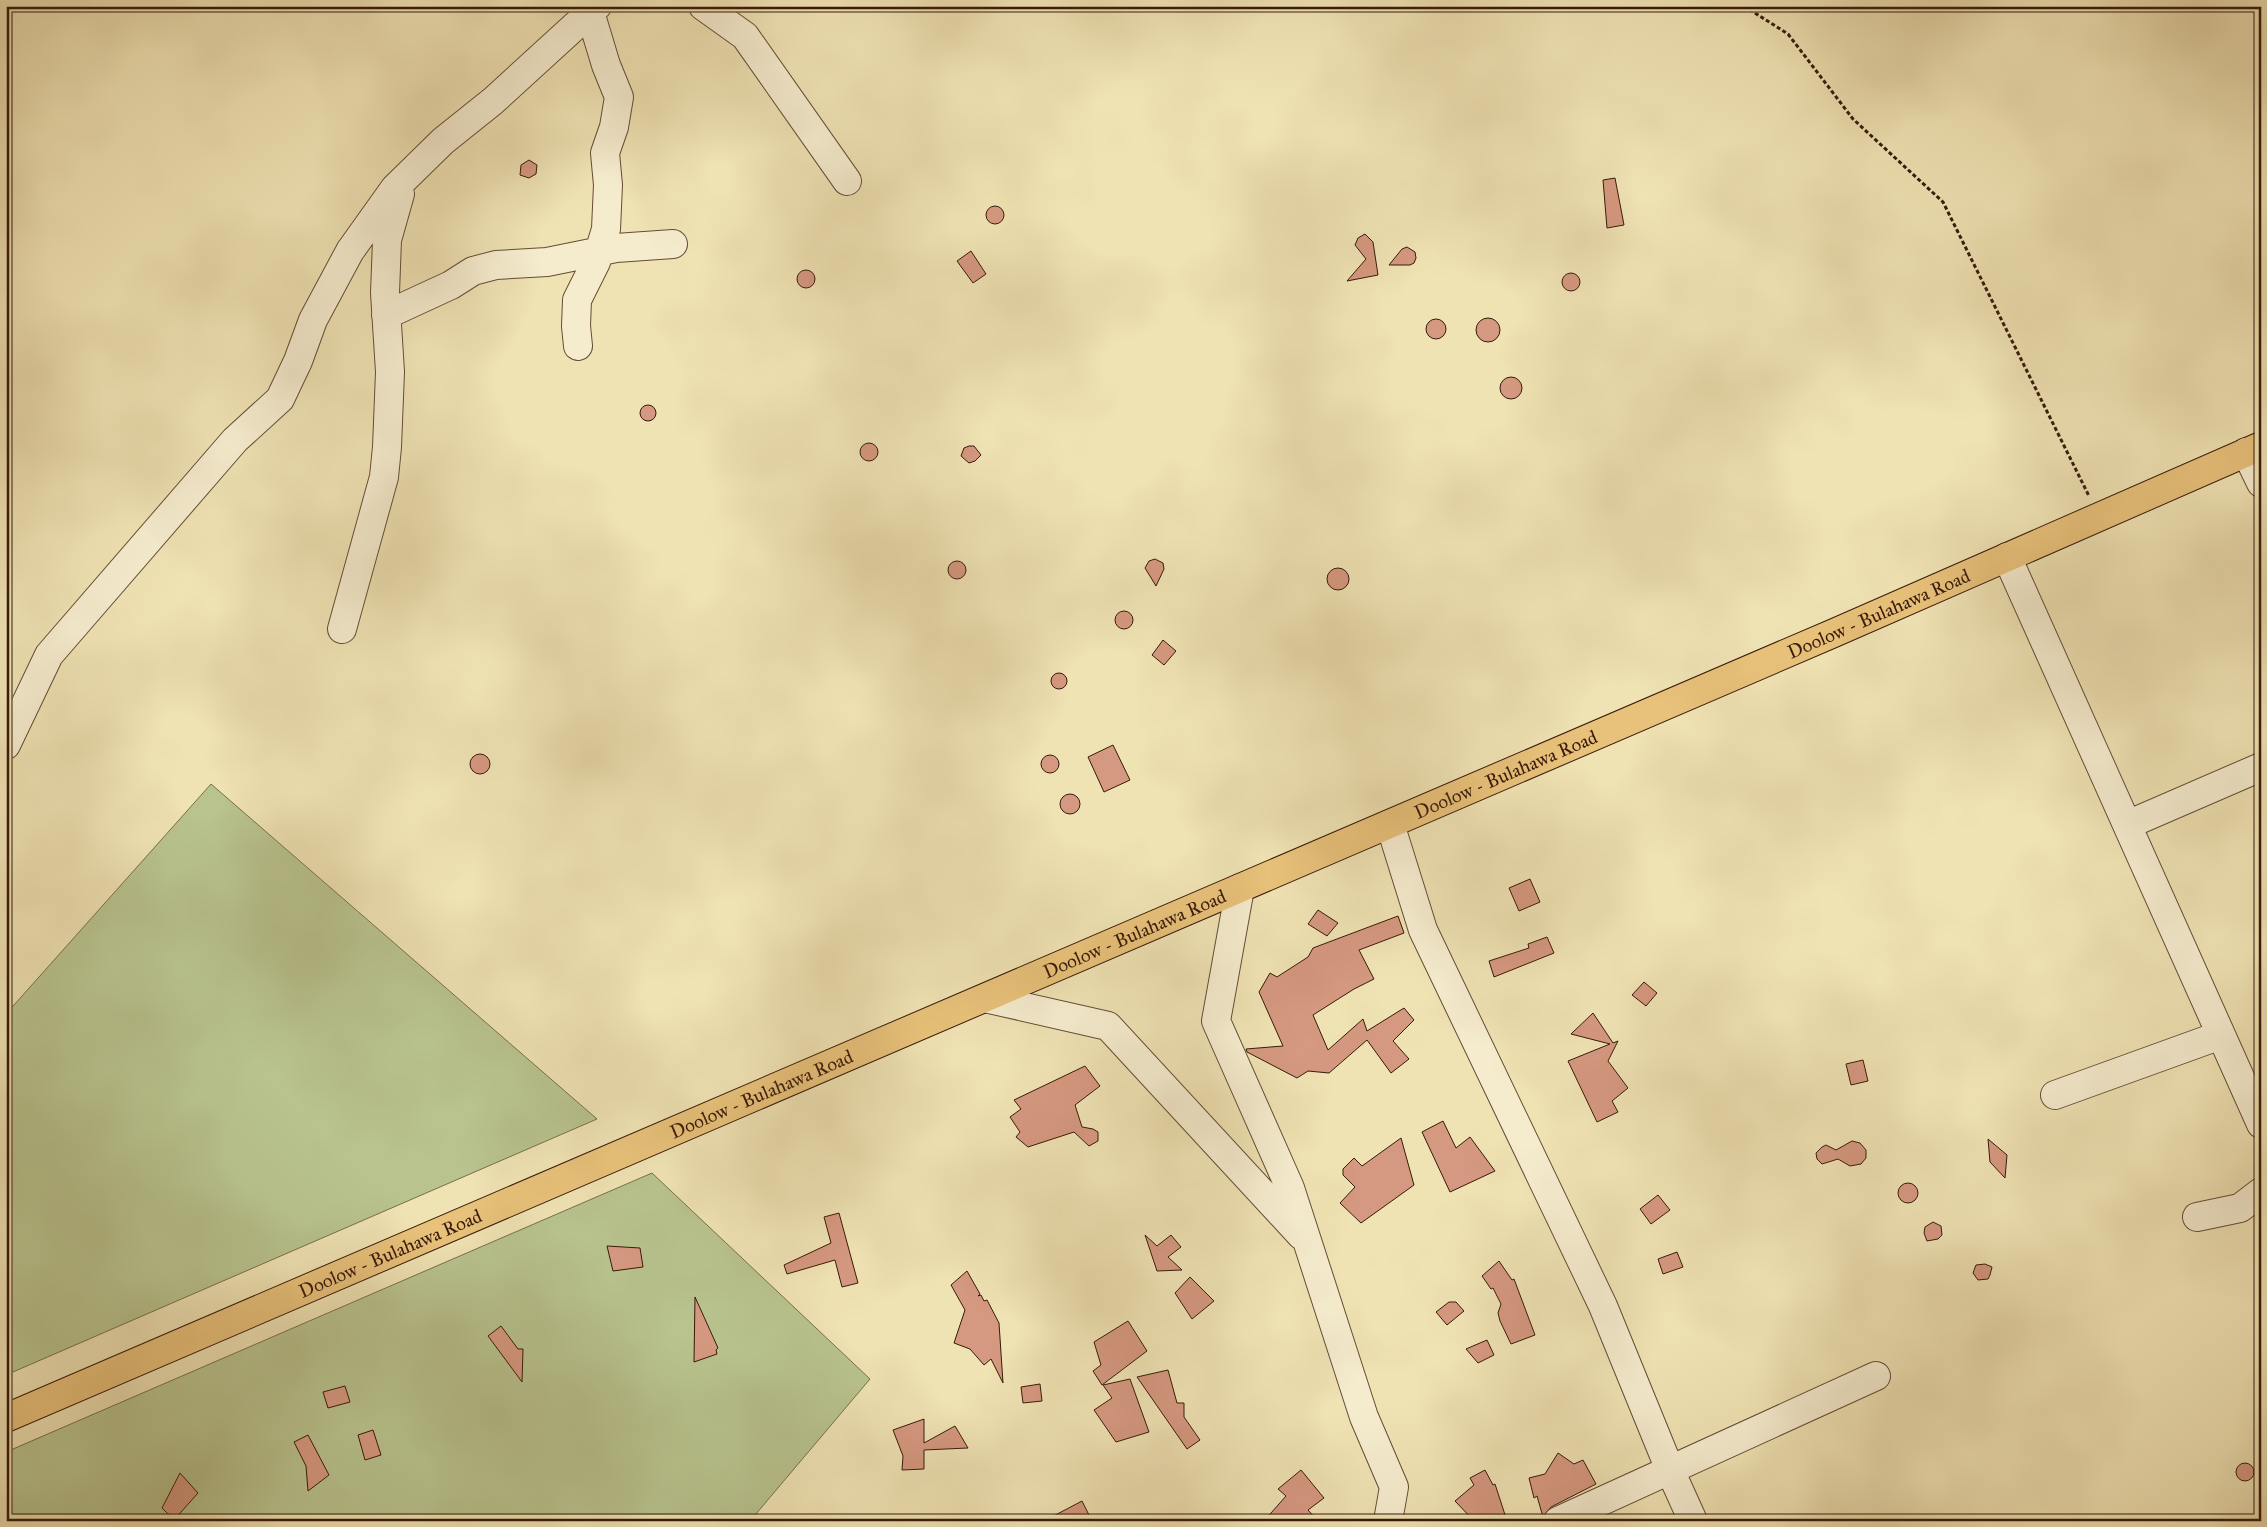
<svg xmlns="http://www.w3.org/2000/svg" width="2267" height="1527" font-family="'IM FELL Great Primer',serif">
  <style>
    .green { fill: #b8c38e; stroke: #786e4c }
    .building { fill: #d59880; stroke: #371a0b }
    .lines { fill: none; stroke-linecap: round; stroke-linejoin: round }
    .minor-casing { stroke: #654c35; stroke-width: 30 }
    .major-casing { stroke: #371a0b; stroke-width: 30 }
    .path { stroke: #371a0b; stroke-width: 3; stroke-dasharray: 4 2.5; stroke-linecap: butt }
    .minor { stroke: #f5ecce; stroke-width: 28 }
    .major { stroke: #e8c17a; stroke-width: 28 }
    .labels { text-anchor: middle; stroke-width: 5; stroke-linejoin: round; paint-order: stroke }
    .street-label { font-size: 19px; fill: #371a0b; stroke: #f5ecce }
  </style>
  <rect width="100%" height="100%" fill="#efe2b3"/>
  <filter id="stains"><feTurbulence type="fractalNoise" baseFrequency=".004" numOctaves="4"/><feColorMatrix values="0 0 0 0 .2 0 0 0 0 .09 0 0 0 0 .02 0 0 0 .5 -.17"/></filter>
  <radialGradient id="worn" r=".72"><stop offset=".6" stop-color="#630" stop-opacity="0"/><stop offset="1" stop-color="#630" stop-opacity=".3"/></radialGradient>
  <!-- green -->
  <path class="green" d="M211,784L597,1119L6,1375V1014Z
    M652,1173L870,1379L750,1521H6V1452Z"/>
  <!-- building -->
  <path class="building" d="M529,160L537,165L536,174L529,178L520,175L521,165Z
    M1615,178L1624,225L1607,228L1603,180Z
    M986 215a9 9 0 1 1 18 0a9 9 0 1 1-18 0Z
    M1365,234L1373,242L1378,275L1347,281L1366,259L1355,245L1358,238Z
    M1407,247L1415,252L1416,258L1414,263L1410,265H1389L1402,249Z
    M971,251L986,274L973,283L957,261Z
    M797 279a9 9 0 1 1 18 0a9 9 0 1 1-18 0Z
    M1562 282a9 9 0 1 1 18 0a9 9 0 1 1-18 0Z
    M1476 330a12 12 0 1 1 24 0a12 12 0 1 1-24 0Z
    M1426 329a10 10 0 1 1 20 0a10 10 0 1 1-20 0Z
    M1500 388a11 11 0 1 1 22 0a11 11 0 1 1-22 0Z
    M640 413a8 8 0 1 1 16 0a8 8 0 1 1-16 0Z
    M860 452a9 9 0 1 1 18 0a9 9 0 1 1-18 0Z
    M969,446H974L981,455L975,461L969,463L961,456L964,448Z
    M1155,559L1163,563L1164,569L1156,586L1145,568L1149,561Z
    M948 570a9 9 0 1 1 18 0a9 9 0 1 1-18 0Z
    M1327 579a11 11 0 1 1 22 0a11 11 0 1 1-22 0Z
    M1115 620a9 9 0 1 1 18 0a9 9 0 1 1-18 0Z
    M1163,640L1176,651L1164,665L1152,655Z
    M1051 681a8 8 0 1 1 16 0a8 8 0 1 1-16 0Z
    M1113,745L1130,780L1104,792L1088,757Z
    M470 764a10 10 0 1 1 20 0a10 10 0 1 1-20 0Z
    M1041 764a9 9 0 1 1 18 0a9 9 0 1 1-18 0Z
    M1060 804a10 10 0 1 1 20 0a10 10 0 1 1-20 0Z
    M1530,879L1540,902L1519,911L1509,888Z
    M1318,910L1338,923L1327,936L1308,924Z
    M1398,916L1404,933L1359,950L1374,979L1354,989L1313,1015L1328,1050L1363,1019L1367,1031L1404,1008L1414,1020L1393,1041L1409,1059L1391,1073L1367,1040L1329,1073L1308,1071L1297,1078L1247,1052L1246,1049L1283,1046L1259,992L1270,973L1277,977L1308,957L1313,948Z
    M1547,937L1554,953L1494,977L1489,961L1529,948L1528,944Z
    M1644,982L1657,993L1646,1006L1632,995Z
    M1593,1013L1613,1043L1618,1041L1608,1061L1628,1088L1612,1101L1618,1112L1597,1122L1568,1061L1610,1044L1571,1034Z
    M1863,1060L1868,1081L1851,1085L1846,1064Z
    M1085,1066L1100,1086L1075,1105L1082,1127L1093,1129L1098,1132V1141L1089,1146L1074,1132L1028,1147L1016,1137L1020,1132L1010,1117L1021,1109L1014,1100Z
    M1443,1121L1456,1148L1470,1137L1495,1171L1450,1192L1422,1132Z
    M1401,1138L1414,1185L1361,1223L1340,1203L1355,1187L1343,1175V1169L1354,1158L1362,1166Z
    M1988,1139L2007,1155L2005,1178L1990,1162Z
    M1852,1141L1860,1143L1866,1150V1158L1861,1164L1850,1166L1838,1159L1822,1164L1817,1159L1816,1153L1822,1147L1826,1145L1836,1150Z
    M1898 1193a10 10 0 1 1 20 0a10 10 0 1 1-20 0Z
    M1658,1195L1670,1210L1651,1224L1640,1209Z
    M839,1213L858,1283L842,1287L835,1260L787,1274L784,1265L831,1243L824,1217Z
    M1933,1222L1941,1226L1942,1235L1938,1239L1927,1241L1924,1233L1925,1227Z
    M1145,1235L1157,1246L1171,1235L1181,1247L1168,1257L1182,1270L1157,1271Z
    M607,1246L640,1248L643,1267L613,1271Z
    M1677,1252L1683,1267L1663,1274L1658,1259Z
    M1499,1261L1512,1280L1514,1279L1535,1335L1511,1344L1500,1321L1498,1313L1501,1304L1493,1288L1491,1289L1482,1276Z
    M1985,1264L1992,1267L1990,1275L1988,1279L1978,1280L1973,1273L1976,1265Z
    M967,1271L980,1294L978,1296L981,1295L984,1301L987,1300L999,1323L1003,1383L991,1359L984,1365L970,1349L954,1343L965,1310L951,1285Z
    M1190,1277L1214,1301L1192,1319L1175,1293Z
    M695,1297L718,1348L716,1350L717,1354L694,1362Z
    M1449,1302H1456L1464,1311L1447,1325L1436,1312Z
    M1128,1321L1147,1351L1102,1385L1093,1371L1101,1365L1094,1342Z
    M501,1326L518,1349H523L522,1382L488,1336Z
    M1487,1340L1494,1355L1478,1363L1466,1349Z
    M1168,1370L1177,1403H1184V1417L1200,1440L1187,1449L1137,1377Z
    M1130,1379L1149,1432L1116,1442L1094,1410L1112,1398L1103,1385Z
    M1040,1384L1042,1401L1023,1403L1021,1387Z
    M345,1386L350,1402L328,1408L323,1392Z
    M924,1419V1443L955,1426L968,1448L924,1450V1469L902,1470L903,1456L893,1430Z
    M373,1430L381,1455L365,1460L358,1435Z
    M308,1435L329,1475L308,1491L306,1466L294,1442Z
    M1558,1453L1574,1464L1583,1460L1596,1484L1551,1507L1543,1517L1537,1496L1534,1498L1529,1478L1545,1474Z
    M2236 1472a9 9 0 1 1 18 0a9 9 0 1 1-18 0Z
    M1301,1470L1324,1498L1308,1510L1318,1521H1264L1286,1496L1278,1489Z
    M1485,1470L1493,1485L1495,1484L1507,1521H1474L1455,1501L1474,1485L1470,1478Z
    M180,1473L198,1493L174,1520L162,1508Z
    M1082,1501L1092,1521H1044Z"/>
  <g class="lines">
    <!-- minor casing -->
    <g class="minor-casing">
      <path id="minor" d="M703,6L745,36L847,181
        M386,315L451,285L473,271L496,265L547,262L616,248L673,244
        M578,346L576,326L577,300L596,262L606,229L608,185L605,153L614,127L619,97L606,65L590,12
        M2246,452L2261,483
        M2007,557L2261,1124
        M342,629L384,477L387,447L390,372L385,293L387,240L400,194
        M6,745L49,655L235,440L280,399L298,361L313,320L350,251L395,188L443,141L493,101L597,6
        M1390,824L1423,930L1603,1306L1670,1470L1693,1521
        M2127,825L2261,767
        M1240,888L1216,1021L1290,1188L1364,1417L1394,1487L1388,1521
        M985,998L1108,1026L1301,1235
        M2055,1095L2221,1035
        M2197,1217L2240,1208L2261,1192
        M1558,1521L1876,1376"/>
    </g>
    <!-- major casing -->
    <g class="major-casing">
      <g id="major">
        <path id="s1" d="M6,1418L1834,633L2261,446"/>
      </g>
    </g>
    <!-- path -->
    <path class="path" d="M1744,6L1788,34L1853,119L1943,202L2089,496"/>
    <!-- minor -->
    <use href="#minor" class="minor"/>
    <!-- major -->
    <use href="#major" class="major"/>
  </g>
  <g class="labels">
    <!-- street labels -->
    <g class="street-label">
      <text dy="7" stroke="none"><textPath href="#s1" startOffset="2038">Doolow - Bulahawa Road</textPath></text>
      <text dy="7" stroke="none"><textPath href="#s1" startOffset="1632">Doolow - Bulahawa Road</textPath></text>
      <text dy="7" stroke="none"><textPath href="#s1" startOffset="1228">Doolow - Bulahawa Road</textPath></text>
      <text dy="7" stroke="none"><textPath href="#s1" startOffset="822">Doolow - Bulahawa Road</textPath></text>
      <text dy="7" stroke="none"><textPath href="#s1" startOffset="418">Doolow - Bulahawa Road</textPath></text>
    </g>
  </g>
  <!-- margin -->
  <rect width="2267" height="1527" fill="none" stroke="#efe2b3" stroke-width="25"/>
  <rect x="8" y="8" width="2252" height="1512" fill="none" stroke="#371a0b" stroke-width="2.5"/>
  <rect x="12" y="12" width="2242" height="1502" fill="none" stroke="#371a0b"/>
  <rect width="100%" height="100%" filter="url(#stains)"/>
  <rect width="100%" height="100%" fill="url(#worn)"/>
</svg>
